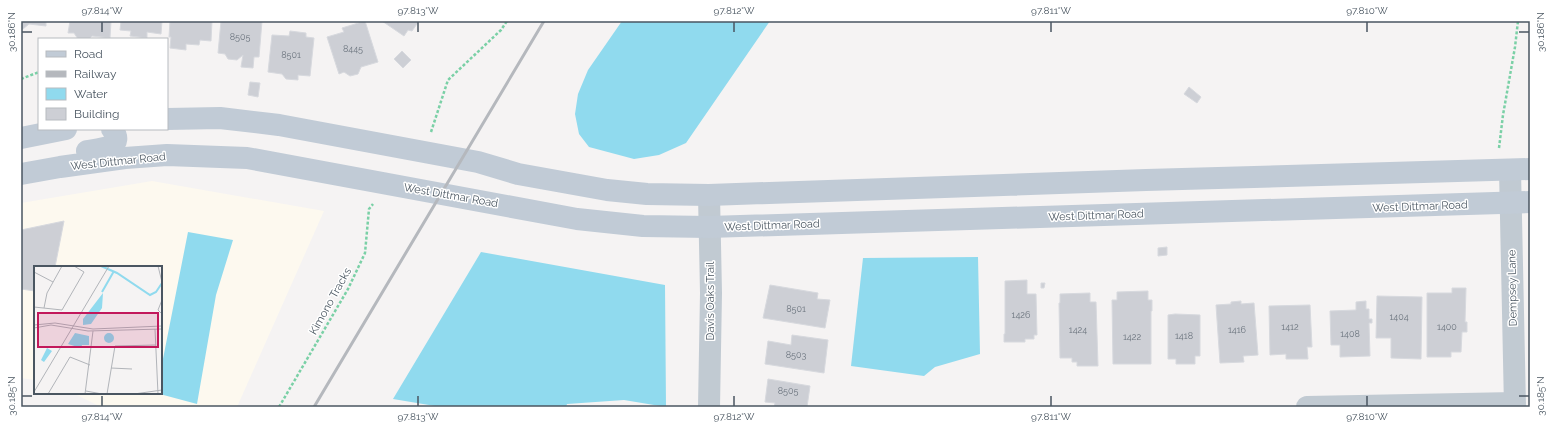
<svg xmlns="http://www.w3.org/2000/svg" width="1551" height="428" font-family="Raleway,sans-serif">
  <style>
    .commercial { fill: #fdf9ef }
    .water { fill: #90daee }
    .building { fill: #cdcfd5; stroke: #d7d9de }
    .lines { fill: none; stroke-linecap: round; stroke-linejoin: round }
    .path { stroke: #7ad0a6; stroke-width: 2.5; stroke-dasharray: 3 2; stroke-linecap: butt }
    .street { stroke: #c1cad2; stroke-width: 22 }
    .secondary { stroke: #c1cbd6; stroke-width: 22 }
    .rail { stroke: #b5b8bd; stroke-width: 3 }
    .ticks { fill: none; stroke: #4a5661; stroke-width: 1.5 }
    .labels { text-anchor: middle; stroke-width: 3; stroke-linejoin: round; paint-order: stroke }
    .number-label { font-size: 9px; fill: #6b747e }
    .street-label { font-size: 11px; fill: #4a5661; stroke: #fff }
    .inset-river { fill: none; stroke: #90daee; stroke-width: 2 }
    .inset-road { fill: none; stroke: #b1b4b9; stroke-width: 1 }
    .view { fill: #c2185b; fill-opacity: 0.15; stroke: #c2185b; stroke-width: 2 }
    .inset-edge { fill: none; stroke: #4a5661; stroke-width: 2 }
    .neatline { fill: none; stroke: #4a5661; stroke-width: 1.5 }
    .ticks-label { font-size: 10px; text-anchor: middle; fill: #4a5661 }
  </style>
  <rect width="100%" height="100%" fill="#f5f3f3"/>
  <!-- commercial -->
  <path class="commercial" d="M152,181L324,211L237,407H101L73,393H161V267H35V380L21,378V203Z"/>
  <!-- water -->
  <path class="water" d="M622,21H770L686,143L659,155L634,159L589,147L579,134L575,114L578,94L588,70Z
    M188,232L233,240L216,295L197,404L156,393H161V369Z
    M481,252L665,285L666,407L624,400L567,404L566,407H441L393,399Z
    M978,257L980,354L935,367L924,376L851,366L863,258Z"/>
  <!-- building -->
  <path class="building" d="M21,21H46V26L29,24L23,29H21Z
    M70,21H111L110,38L92,36L89,39H78L74,33H68Z
    M121,21H162L161,34L147,32V38L130,36L131,31L120,30Z
    M170,21H212L211,41L200,40L199,45L186,44V50L170,48L171,37H169Z
    M221,21H262L259,57H254L253,68L241,67L243,55L237,60L228,59L225,54L218,53Z
    M365,21L378,62L361,67L358,74L350,76L344,72L339,74L327,37L344,32L342,28Z
    M382,21H419L412,31L408,30L404,36Z
    M290,31L306,33V37L314,38L310,76L298,75V80L286,79L282,74L268,72L272,35L289,36Z
    M402,51L411,60L403,68L394,59Z
    M250,82L260,83L258,97L248,95Z
    M1189,87L1201,97L1197,103L1184,94Z
    M64,221L55,267H35V291L21,289V230Z
    M1167,247V255L1158,256V248Z
    M1027,280V294H1036L1037,335H1034V339H1025V342H1004V334H1005V281Z
    M1041,283H1045L1044,288H1041Z
    M770,285L818,293L817,299L830,300L825,328L763,318Z
    M1452,288H1466L1465,322H1467V332H1462L1461,352H1451V357H1427V293H1452Z
    M1148,291V300H1152V311H1151V364H1113L1112,300H1117V292Z
    M1090,293V302H1096L1098,366H1077V362H1072V358H1060L1059,303H1060V294Z
    M1377,296L1422,297L1421,359L1391,358V338H1376Z
    M1241,301V304L1254,303L1258,355L1243,356L1244,362L1220,363L1216,305L1231,304V302Z
    M1366,301V309H1369V319H1372V323H1369L1370,356L1340,357V345H1331L1330,311L1356,310V302Z
    M1310,305L1312,347H1307L1308,359H1286V354L1270,355L1269,306Z
    M1175,314L1200,315V356H1195V364H1176V359H1168V315Z
    M792,335L828,340L824,373L765,364L768,341L791,345Z
    M768,379L810,386L807,407H774L775,403L765,402Z"/>
  <g class="lines">
    <!-- path -->
    <path class="path" d="M21,79L39,72
      M431,132L448,80L501,30L507,21
      M1499,148L1503,115L1515,47L1518,21
      M279,407L348,289L365,253L369,209L373,204"/>
    <!-- street -->
    <path class="street" d="M1510,170L1515,407
      M709,195L711,293L709,407
      M1307,407L1515,403"/>
    <!-- secondary -->
    <path class="secondary" d="M167,119L220,118L279,125L478,162L518,174L607,190L647,194L709,195L1146,180L1530,169
      M21,138L66,129
      M87,151C99,149 127,148 112,129
      M21,174L60,167L125,158L167,155L247,158L577,219L643,226L709,227L1530,202"/>
    <!-- rail -->
    <path class="rail" d="M314,407L544,21"/>
  </g>
  <!-- ticks -->
  <path class="ticks" d="M102,22V32M418,22V32M734,22V32M1051,22V32M1367,22V32M22,32H32M1519,32H1529M22,396H32M102,396V406M418,396V406M734,396V406M1051,396V406M1367,396V406M1519,396H1529"/>
  <g class="labels">
    <!-- number labels -->
    <g class="number-label">
      <text x="240" y="40">8505</text>
      <text x="353" y="52">8445</text>
      <text x="291" y="58">8501</text>
      <text x="796" y="312">8501</text>
      <text x="1021" y="318">1426</text>
      <text x="1399" y="320">1404</text>
      <text x="1290" y="330">1412</text>
      <text x="1447" y="330">1400</text>
      <text x="1078" y="333">1424</text>
      <text x="1237" y="333">1416</text>
      <text x="1350" y="337">1408</text>
      <text x="1184" y="339">1418</text>
      <text x="1132" y="340">1422</text>
      <text x="796" y="358">8503</text>
      <text x="788" y="394">8505</text>
    </g>
    <!-- street labels -->
    <g class="street-label">
      <text transform="translate(118 161) rotate(-6)" y="4">West Dittmar Road</text>
      <text transform="translate(451 195) rotate(10)" y="4">West Dittmar Road</text>
      <text transform="translate(1420 206) rotate(-2)" y="4">West Dittmar Road</text>
      <text transform="translate(1096 215) rotate(-2)" y="4">West Dittmar Road</text>
      <text transform="translate(772 225) rotate(-2)" y="4">West Dittmar Road</text>
      <text transform="translate(1512 288) rotate(-91)" y="4">Dempsey Lane</text>
      <text transform="translate(330 301) rotate(-61)" y="4">Kimono Tracks</text>
      <text transform="translate(710 301) rotate(-90)" y="4">Davis Oaks Trail</text>
    </g>
  </g>
  <!-- overview -->
  <g transform="translate(34 266)">
    <rect width="128" height="128" fill="#f5f3f3"/>
    <path d="M69,27L68,42L57,58L49,59V53ZM70 72a5 5 0 1 1 10 0a5 5 0 1 1-10 0ZM41,67L55,70V79H48L47,82L34,78ZM13,82L18,85L10,96L7,94Z" fill="#90daee"/>
    <path class="inset-river" d="M67,0L83,7L116,29L122,26L128,17M68,26L80,5"/>
    <path class="inset-road" d="M124,0L128,16M0,6L19,16M128,34L124,44L128,48M0,41L28,44L50,6L40,0M10,42L13,27L28,0M0,59L21,57L59,63L128,60M0,62L17,59L54,65L128,63M121,63L124,128M77,102L98,103M52,125L68,128M0,126L75,0M14,128L36,91L56,99M51,128L59,65M73,128L81,80L122,79M100,128L128,124"/>
    <path class="view" d="M4,47H124V81H4Z"/>
    <rect width="128" height="128" class="inset-edge"/>
  </g>
  <!-- border -->
  <rect width="1551" height="428" fill="none" stroke="#ffffff" stroke-width="44"/>
  <!-- legend -->
  <rect x="38" y="38" width="130" height="92" fill="#ffffff" stroke="#b7bbc0"/>
  <rect x="46" y="51" width="20" height="6" fill="#c1cbd6" stroke="#b7bbc0"/>
  <text x="74" y="58" font-size="12" fill="#4a5661">Road</text>
  <rect x="46" y="71" width="20" height="6" fill="#b5b8bd" stroke="#b7bbc0"/>
  <text x="74" y="78" font-size="12" fill="#4a5661">Railway</text>
  <rect x="46" y="88" width="20" height="12" fill="#90daee" stroke="#b7bbc0"/>
  <text x="74" y="98" font-size="12" fill="#4a5661">Water</text>
  <rect x="46" y="108" width="20" height="12" fill="#cdcfd5" stroke="#b7bbc0"/>
  <text x="74" y="118" font-size="12" fill="#4a5661">Building</text>
  <rect x="22" y="22" width="1507" height="384" class="neatline"/>
  <g class="ticks-label">
    <text x="102" y="14">97.814°W</text>
    <text x="418" y="14">97.813°W</text>
    <text x="734" y="14">97.812°W</text>
    <text x="1051" y="14">97.811°W</text>
    <text x="1367" y="14">97.810°W</text>
    <text transform="translate(11 32) rotate(-90)" y="4">30.186°N</text>
    <text transform="translate(1540 32) rotate(-90)" y="4">30.186°N</text>
    <text transform="translate(11 396) rotate(-90)" y="4">30.185°N</text>
    <text transform="translate(1540 396) rotate(-90)" y="4">30.185°N</text>
    <text x="102" y="420">97.814°W</text>
    <text x="418" y="420">97.813°W</text>
    <text x="734" y="420">97.812°W</text>
    <text x="1051" y="420">97.811°W</text>
    <text x="1367" y="420">97.810°W</text>
  </g>
</svg>
